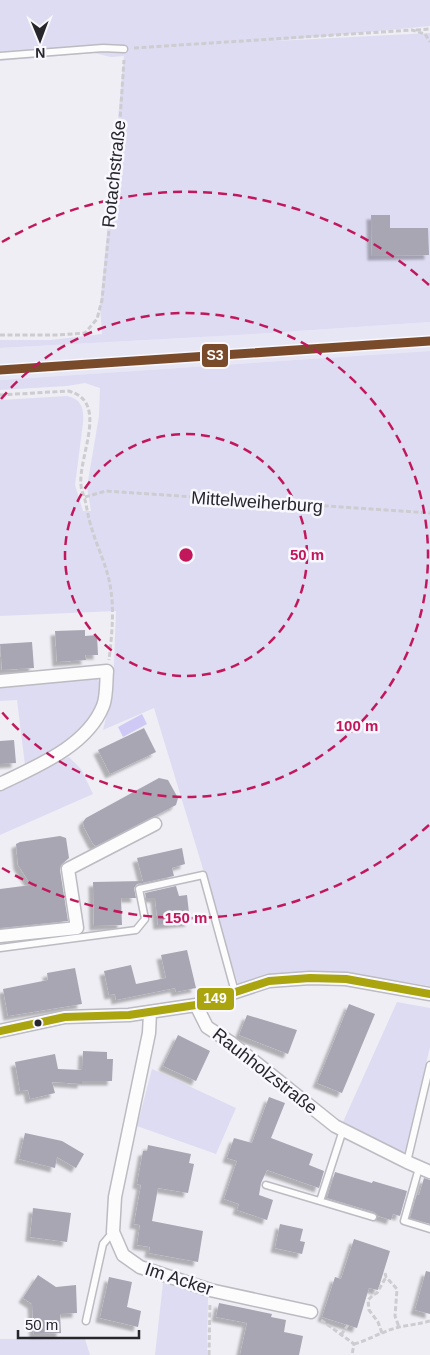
<svg xmlns="http://www.w3.org/2000/svg" width="430" height="1355" font-family="Arial,sans-serif">
  <style>
    .built { fill: #e7e6f5 }
    .green { fill: #dedcf2 }
    .water { fill: #cecaf5 }
    .building { fill: #a8a6b3; filter: url(#shadow) }
    .lines { fill: none; stroke-linecap: round; stroke-linejoin: round }
    .lane-casing { stroke: #bcbbc1; stroke-width: 9 }
    .street-casing { stroke: #bcbbc1; stroke-width: 15 }
    .path { stroke: #cdccd0; stroke-width: 3; stroke-dasharray: 5 2.5; stroke-linecap: butt }
    .lane { stroke: #fcfcfd; stroke-width: 6 }
    .street { stroke: #fcfcfd; stroke-width: 12 }
    .bus-1-casing { stroke: #f8f8fe; stroke-width: 11 }
    .bus-1 { stroke: #aaa40f; stroke-width: 8 }
    .rail-1-casing { stroke: #f8f8fe; stroke-width: 12 }
    .rail-1 { stroke: #7a4b2a; stroke-width: 9 }
    .ring { fill: none; stroke: #c2185b; stroke-width: 2.5; stroke-dasharray: 9 6 }
    .bus-dot { fill: #27262c; stroke: #f8f8fe; stroke-width: 2 }
    .labels { text-anchor: middle; stroke-width: 5; stroke-linejoin: round; paint-order: stroke }
    .street-label { font-size: 18px; fill: #27262c; stroke: #f8f8fe }
    .centre { fill: #c2185b; stroke: #f8f8fe; stroke-width: 2.5 }
    .ring-label { font-size: 15px; text-anchor: middle; font-weight: bold; fill: #c2185b; stroke: #f8f8fe; stroke-width: 5; stroke-linejoin: round; paint-order: stroke }
    .line-badge { stroke: #f8f8fe; stroke-width: 2 }
    .badge-label { font-size: 14px; text-anchor: middle; font-weight: bold; fill: #fff }
  </style>
  <defs>
    <filter id="shadow"><feDropShadow dx="-4.5" dy="4.5" stdDeviation="1" flood-color="#0004"/></filter>
  </defs>
  <rect width="100%" height="100%" fill="#eeeef4"/>
  <!-- built -->
  <path class="built" d="M430,322V351L0,380V348L238,335Z"/>
  <!-- green -->
  <path class="green" d="M0,0H430V26L275,41L430,33V322L238,335L0,348V340H51L102,334L100,306L124,56L111,57L94,53L0,61Z
    M430,351V986L340,972H312L266,976L238,984L154,708L103,730L113,688L116,611L0,616V400L67,396C82,399 84,409 83,423L75,485L83,511H91L87,487L99,416L100,388L85,383L67,386L0,390V380Z
    M75,678L98,679C113,720 53,749 25,765L17,700L0,701V686Z
    M69,757L81,769L93,794L0,835V790L49,765Z
    M397,1002L430,1008V1047L405,1153L375,1140L343,1122Z
    M152,1069L236,1108L216,1154L137,1126Z
    M163,1283L208,1296L207,1355H155Z
    M0,1339H85L90,1355H0Z"/>
  <!-- water -->
  <path class="water" d="M142,714L147,724L123,737L118,727Z"/>
  <!-- building -->
  <path class="building" d="M371,215H390V228H428L429,255L372,256Z
    M85,630V636L97,635L98,655H85L86,660L57,662L55,631Z
    M32,642L34,668L2,670L0,644Z
    M144,728L156,752L110,774L98,750Z
    M14,740L16,763L0,764V741Z
    M159,778L168,780L178,798L176,805L96,846L93,844L84,827L83,822L86,818Z
    M60,836L66,838L69,858L61,865L60,870L68,921L0,928V889L31,885L18,865L16,844L20,842Z
    M182,848L185,864L172,868L174,876L137,884L134,888L136,898H121L122,925L94,926L93,882L143,881L137,858Z
    M176,886L179,896L187,895L190,922L158,925L155,898H146L145,893Z
    M187,950L196,988L176,992L175,988L116,1000L115,994L109,995L104,971L131,965L136,984L166,978L161,955Z
    M75,968L82,1004L8,1016L3,989L48,980L47,973Z
    M349,1004L375,1014L342,1093L317,1083Z
    M247,1015L297,1030L288,1054L239,1035Z
    M178,1035L210,1051L196,1081L163,1066Z
    M83,1051L107,1052V1059H113L112,1081H82V1076V1084L52,1082L55,1093L30,1099L28,1090L20,1091L15,1062L55,1054L58,1069L82,1070Z
    M269,1097L285,1103L271,1138L313,1154L309,1165L324,1171L319,1188L267,1170L261,1183L259,1195L273,1200L267,1220L237,1210L239,1204L224,1199L237,1161L227,1158L234,1138L252,1143Z
    M25,1133L62,1141L84,1154L76,1168L57,1157L55,1168L19,1159Z
    M148,1145L191,1154L189,1163L194,1164L188,1193L158,1188L152,1221L203,1231L198,1262L149,1253L150,1247L137,1245L140,1225L134,1224L141,1185L137,1184L143,1151H147Z
    M335,1172L372,1183L373,1181L407,1191L400,1216L393,1214L391,1220L378,1216L374,1212L327,1198Z
    M424,1178L430,1180V1224L410,1218L417,1194L419,1195Z
    M33,1208L71,1213L67,1242L30,1237Z
    M280,1224L303,1229L300,1241L305,1242L302,1254L275,1248Z
    M354,1239L390,1251L378,1290L369,1288L357,1328L322,1317L335,1277L341,1279Z
    M426,1271L430,1272V1314L415,1310Z
    M38,1275L56,1287L76,1285L77,1313L60,1314L61,1333L34,1334L32,1304L23,1298Z
    M109,1277L132,1282L127,1307L141,1311L138,1327L100,1318Z
    M219,1303L272,1314L271,1317L286,1320L284,1332L303,1336L299,1355H240L247,1323L216,1317Z"/>
  <g class="lines">
    <!-- lane casing -->
    <g class="lane-casing">
      <path id="lane" d="M0,56L103,48L124,49
        M0,948L136,930L145,919L139,889L203,875L235,992
        M407,1162L430,1065
        M419,1168L404,1221L430,1229
        M266,1185L373,1217
        M320,1201L343,1130
        M86,1321L103,1244L113,1232"/>
    </g>
    <!-- street casing -->
    <g class="street-casing">
      <path id="street" d="M0,681L107,671C106,681 107,696 103,706C87,746 37,766 0,784
        M0,936L77,928L68,869L155,824
        M196,1005L207,1027L230,1042L335,1126L407,1162L430,1172
        M150,1013L149,1033L115,1197L113,1232L123,1255L140,1267L210,1290L311,1312
        M0,1031L65,1017L129,1015L196,1005L269,981L310,978L346,979L430,994"/>
    </g>
    <!-- path -->
    <path class="path" d="M416,30L430,29
      M134,48L412,30L425,34L430,42
      M0,335H58L85,333L97,319L102,300L120,121L124,60
      M0,395L68,391C110,401 78,456 81,485C81,490 84,495 85,500C87,508 88,517 91,526C96,544 105,562 109,580C115,606 112,634 109,660
      M85,497L106,491L430,513
      M385,1273L386,1277L397,1289L395,1316L399,1327
      M321,1320L354,1344L352,1355
      M382,1333L378,1322L369,1310L368,1300L373,1295L377,1293L386,1277
      M341,1335L348,1325
      M354,1344C369,1340 383,1331 399,1327C409,1325 419,1324 430,1321
      M209,1355L210,1303"/>
    <!-- lane -->
    <use href="#lane" class="lane"/>
    <!-- street -->
    <use href="#street" class="street"/>
    <!-- bus-1 casing -->
    <g class="bus-1-casing">
      <path id="bus-1" d="M0,1031L65,1017L129,1015L196,1005L269,981L310,978L346,979L430,994"/>
    </g>
    <!-- bus-1 -->
    <use href="#bus-1" class="bus-1"/>
    <!-- rail-1 casing -->
    <g class="rail-1-casing">
      <path id="rail-1" d="M0,370L430,341"/>
    </g>
    <!-- rail-1 -->
    <use href="#rail-1" class="rail-1"/>
  </g>
  <!-- distance rings -->
  <g class="ring">
    <circle cx="186" cy="555" r="121"/>
    <path d="M1 399A242 242 0 1 1 1 711"/>
    <path d="M429 825A363 363 0 0 1 2 868M2 242A363 363 0 0 1 429 285"/>
  </g>
  <!-- markers -->
  <circle class="bus-dot" cx="38" cy="1023" r="4.5"/>
  <g class="labels">
    <!-- street labels -->
    <g class="street-label">
      <text transform="translate(114 174) rotate(-84)" y="6">Rotachstraße</text>
      <text transform="translate(257 502) rotate(4)" y="6">Mittelweiherburg</text>
      <text transform="translate(265 1071) rotate(38)" y="6">Rauhholzstraße</text>
      <text transform="translate(179 1279) rotate(18)" y="6">Im Acker</text>
    </g>
  </g>
  <circle cx="186" cy="555" r="8" class="centre"/>
  <g class="ring-label">
    <text x="307" y="560">50 m</text>
    <text x="357" y="731">100 m</text>
    <text x="186" y="923">150 m</text>
  </g>
  <g class="line-badge">
    <rect x="201" y="343" width="28" height="25" rx="5" fill="#7a4b2a"/>
    <rect x="196" y="987" width="39" height="24" rx="5" fill="#aaa40f"/>
  </g>
  <g class="badge-label">
    <text x="215" y="360">S3</text>
    <text x="215" y="1003">149</text>
  </g>
  <!-- north arrow -->
  <g transform="translate(40 40) rotate(179)" stroke="#f8f8fe" stroke-width="4" paint-order="stroke">
  <path d="M0-4L9 19L0 12L-9 19Z" fill="#27262c"/>
  <text y="-8" font-size="14" font-weight="bold" text-anchor="middle" fill="#27262c">N</text>
  </g>
  <!-- scale -->
  <path d="M18 1330v8h121v-8" fill="none" stroke="#27262c" stroke-width="2.5"/>
  <text x="25" y="1330" font-size="15" fill="#27262c" stroke="#f8f8fe" stroke-width="4" paint-order="stroke">50 m</text>
</svg>
